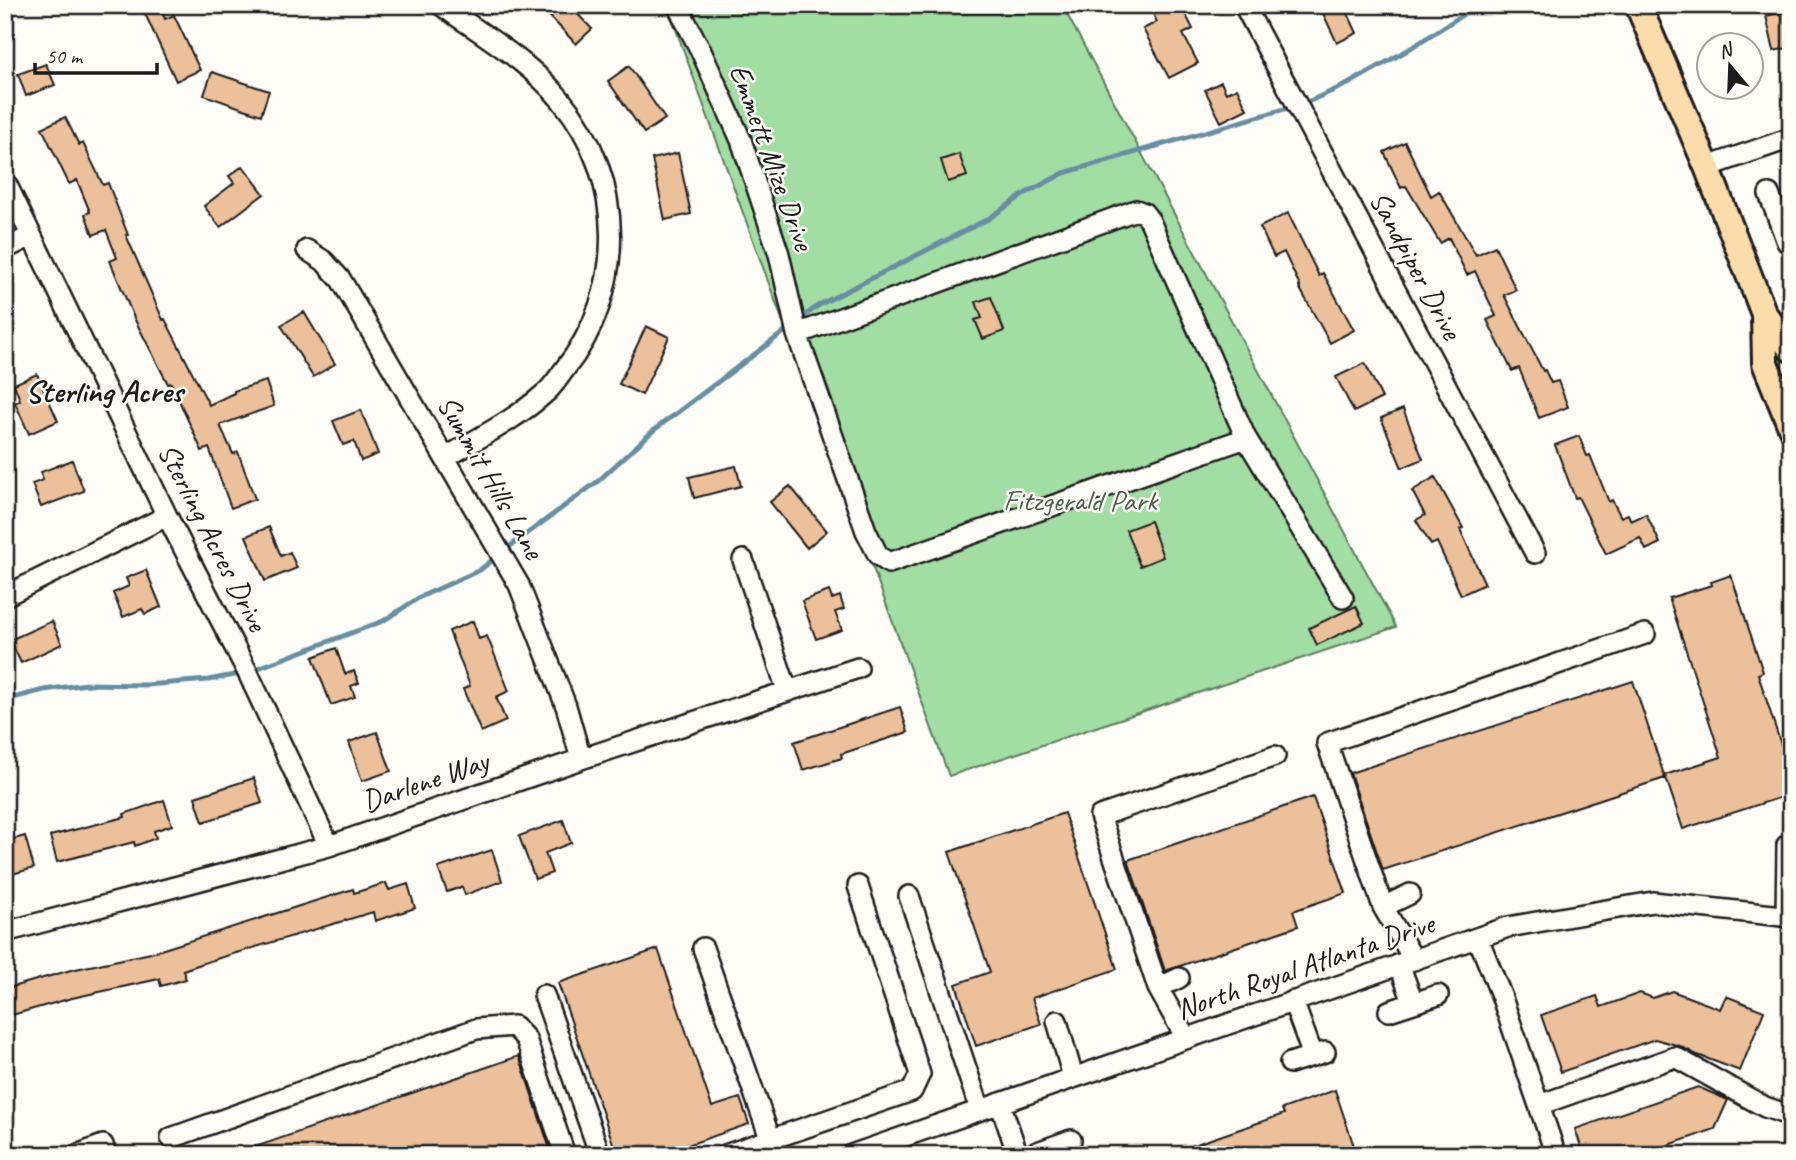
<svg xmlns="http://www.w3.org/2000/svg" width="1796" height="1160" font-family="Caveat,sans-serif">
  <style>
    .green { fill: #a2dda3; stroke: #5f7c60; stroke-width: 2 }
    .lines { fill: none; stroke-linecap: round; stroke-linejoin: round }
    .stream { stroke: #678ea2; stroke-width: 5 }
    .building { fill: #ebc09b; stroke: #1c1c1c; stroke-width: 2 }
    .minor-casing { stroke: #1c1c1c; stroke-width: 24 }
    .major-casing { stroke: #1c1c1c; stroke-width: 30 }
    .minor { stroke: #fdfcf7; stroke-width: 19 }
    .major { stroke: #fddcac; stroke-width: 24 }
    .labels { text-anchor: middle; stroke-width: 5; stroke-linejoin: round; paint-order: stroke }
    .street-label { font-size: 30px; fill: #1c1c1c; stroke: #fdfcf7 }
    .park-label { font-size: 30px; fill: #4b604b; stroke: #fdfcf7 }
    .neighbourhood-label { font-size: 32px; font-weight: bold; fill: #1c1c1c; stroke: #fdfcf7 }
  </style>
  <rect width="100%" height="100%" fill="#fdfcf7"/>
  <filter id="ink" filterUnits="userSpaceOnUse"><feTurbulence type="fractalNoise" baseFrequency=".0143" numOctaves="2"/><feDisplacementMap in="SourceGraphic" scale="14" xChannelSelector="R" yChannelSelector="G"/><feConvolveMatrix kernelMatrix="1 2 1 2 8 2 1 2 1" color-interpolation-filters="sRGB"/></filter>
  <g filter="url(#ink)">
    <!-- green -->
    <path class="green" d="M667,5H1062L1396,627L949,776Z"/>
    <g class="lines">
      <!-- stream -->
      <path class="stream" d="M799,320L819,305L988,219L1026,193L1064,173L1305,103L1348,84L1406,51L1478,5
        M505,550L597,482L654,430L792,326
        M5,700L44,690L87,684L146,685L208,680L245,673L383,621L420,597L480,570L497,556"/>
    </g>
    <!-- building -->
    <path class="building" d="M141,5H159L165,19L174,15L200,70L176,81Z
      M539,5H569L592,29L576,44Z
      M1149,5H1181L1193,29L1183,34L1198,63L1169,78L1143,29L1157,22Z
      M1319,5H1344L1357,33L1337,43Z
      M1791,10V47L1774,51L1766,16Z
      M46,64L55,85L26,96L18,74Z
      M629,66L665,119L644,133L608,81Z
      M212,72L269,91L261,115L204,95Z
      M1221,82L1226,93L1237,88L1247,109L1221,122L1205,90Z
      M65,117L79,145L83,143L103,185L108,183L128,235H126L163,320L165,319L209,405L234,393V391L266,381L274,406L220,425L233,454L238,452L255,499L231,508L209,448L202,451L171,383L168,384L134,318L110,261L117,258L106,230L93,235L85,214L90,212L77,180L69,184L42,128Z
      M1405,142L1431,196L1439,191L1476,255L1495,246L1516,290L1504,295L1543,371L1545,370L1551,383L1558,381L1568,407L1539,418L1519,368L1512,371L1487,320L1496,316L1475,271L1467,275L1449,238L1440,243L1406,186L1401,188L1384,152Z
      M678,153L691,214L665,220L652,159Z
      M959,154L967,176L948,182L941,160Z
      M243,166L264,194L220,227L204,206L234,183L229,176Z
      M1288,213L1319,276L1323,273L1354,330L1330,343L1299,287L1300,286L1284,252L1274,257L1260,227Z
      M991,297L1004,331L983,339L975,320L982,318L976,302Z
      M304,312L335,364L313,377L281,325Z
      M646,326L669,337L642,395L619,384Z
      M1365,363L1382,398L1354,412L1336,377Z
      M37,374L58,421L29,434L15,403L20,400L14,384Z
      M1403,409L1423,459L1402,468L1381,418Z
      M361,410L378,454L361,461L354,441L343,445L333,421Z
      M1579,436L1587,456L1590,455L1609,502L1612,500L1621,517L1628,514L1631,521L1646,514L1660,543L1646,550L1640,538L1606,554L1578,497L1575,498L1555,445Z
      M72,460L84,491L41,507L32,484L43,480L41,472Z
      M736,466L741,486L694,498L689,477Z
      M1435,477L1463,528L1460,529L1485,584L1461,595L1437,542L1431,545L1416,520L1425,515L1412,491Z
      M790,486L827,531L807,548L770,502Z
      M1150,521L1163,557L1140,566L1126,530Z
      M269,527L281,556L290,552L297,568L265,581L246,536Z
      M146,570L161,607L145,614L142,609L123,617L113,593L129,586L126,578Z
      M1731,575L1763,672L1758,674L1786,760L1784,761L1791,781V794L1683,829L1665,775L1721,757L1669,598L1712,585L1711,582Z
      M829,591L832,599L840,596L844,609L835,612L842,630L816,639L802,601Z
      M1356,606L1364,623L1317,645L1309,628Z
      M52,621L62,644L21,663L10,640Z
      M473,621L479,639L487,636L509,691L496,697L506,721L481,732L463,689L470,686L449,631Z
      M336,648L345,674L354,671L359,683L351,686L355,697L331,705L313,657Z
      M1633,681L1665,778L1383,870L1350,773Z
      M900,707L908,732L841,754L842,758L803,770L794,742Z
      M377,732L391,771L362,781L349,742Z
      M254,778L262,803L203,822L195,797Z
      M1313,797L1346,893L1293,911L1298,926L1165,971L1128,860Z
      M164,800L172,825L154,831L156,838L135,846L134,842L57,862L50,836L125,817L124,814Z
      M1064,813L1117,969L1032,998L1041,1024L976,1046L956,984L990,972L949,852Z
      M563,820L571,843L545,853L552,873L535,879L519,836Z
      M25,836L34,868L5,876V849L12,847L10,840Z
      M492,850L502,881L465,895L462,887L447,892L438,868Z
      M386,883L389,890L408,884L415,908L375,921L373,912L216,959L183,970L186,979L161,986L159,979L72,998L12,1015L5,989L71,970L151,953L353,889L354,893Z
      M658,949L712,1107L740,1098L749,1124L659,1155H617L558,983Z
      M1672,991L1720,1009L1726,996L1764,1011L1740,1071L1695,1054L1680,1046L1655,1039L1561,1072L1541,1015L1597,996L1601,1007L1640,993L1653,998Z
      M519,1056L552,1155H238V1153Z
      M1698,1087L1728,1100L1715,1129L1640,1155H1584L1575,1129Z
      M1335,1090L1357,1155H1170V1153L1284,1114L1282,1109Z"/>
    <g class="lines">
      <!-- minor casing -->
      <g class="minor-casing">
        <path id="minor" d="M441,5C481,34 529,61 561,100C626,178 627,292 564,370C558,378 552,388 544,394C515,420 478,438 445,458
          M677,5L700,49L741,140L779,254L797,334L866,531L878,555L889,563L1246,438
          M1244,5L1535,553
          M1707,167L1791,138
          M5,181L167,516L248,673L329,846
          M1769,194L1787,242
          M5,249L31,236
          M307,250L324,261L341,280L519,585L566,706L581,759
          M797,334L1136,210L1144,213L1150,221L1246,438L1343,598
          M743,560L787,690
          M5,596L167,516
          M909,896L980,1110
          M1383,907L1410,894
          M1786,917L1787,845
          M5,932L329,846L581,759L858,668
          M1478,938L1501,995L1556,1155
          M703,948L776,1155
          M1414,960L1383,907L1327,743L1645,634
          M1399,964L1413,1002
          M1158,988L1179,978
          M544,995L600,1155
          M1293,1001L1313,1056
          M1389,1011L1438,995
          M1057,1021L1073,1077
          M1186,1038L1158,988L1100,816L1275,756
          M1290,1063L1325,1052
          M1000,1103L1018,1155
          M1539,1105L1675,1057L1765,1107L1791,1116
          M171,1138L476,1029L514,1026L526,1039L565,1155
          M77,1155L103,1145L106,1155
          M725,1155L912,1091L920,1074L858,886
          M851,1155L1508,927L1653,902L1791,917
          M1029,1155L1071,1140"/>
      </g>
      <!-- major casing -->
      <g class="major-casing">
        <path id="major" d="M1638,5L1707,167L1764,314L1791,349
          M1764,314L1765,363L1791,427"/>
      </g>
      <!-- minor -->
      <use href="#minor" class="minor"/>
      <!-- major -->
      <use href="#major" class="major"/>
    </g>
  </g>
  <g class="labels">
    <!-- street labels -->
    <g class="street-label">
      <text transform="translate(772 157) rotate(70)" y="10">Emmett Mize Drive</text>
      <text transform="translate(1416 265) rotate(62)" y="10">Sandpiper Drive</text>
      <text transform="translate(491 477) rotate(60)" y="10">Summit Hills Lane</text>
      <text transform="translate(213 537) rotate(63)" y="10">Sterling Acres Drive</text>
      <text transform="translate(425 781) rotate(-19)" y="10">Darlene Way</text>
      <text transform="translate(1305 966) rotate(-19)" y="10">North Royal Atlanta Drive</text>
    </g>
    <!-- park labels -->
    <g class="park-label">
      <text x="1080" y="510">Fitzgerald Park</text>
    </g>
    <!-- neighbourhood labels -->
    <g class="neighbourhood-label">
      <text x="104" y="402">Sterling Acres</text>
    </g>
  </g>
  <!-- margin -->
  <rect width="1796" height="1160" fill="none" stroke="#fdfcf7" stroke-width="28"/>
  <rect x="14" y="14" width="1768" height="1132" fill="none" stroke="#1c1c1c" stroke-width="2.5" filter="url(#ink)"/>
  <!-- north arrow -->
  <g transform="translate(1730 66) rotate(341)"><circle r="33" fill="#fdfcf7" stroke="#a3a29f" stroke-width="2"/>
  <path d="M0-5L12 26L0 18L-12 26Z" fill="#1c1c1c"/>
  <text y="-10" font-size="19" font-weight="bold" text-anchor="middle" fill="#1c1c1c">N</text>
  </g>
  <!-- scale -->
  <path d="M35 63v10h122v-10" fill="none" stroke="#1c1c1c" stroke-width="3.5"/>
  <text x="46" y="63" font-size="21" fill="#1c1c1c" stroke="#fdfcf7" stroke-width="5" paint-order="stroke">50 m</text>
</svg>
